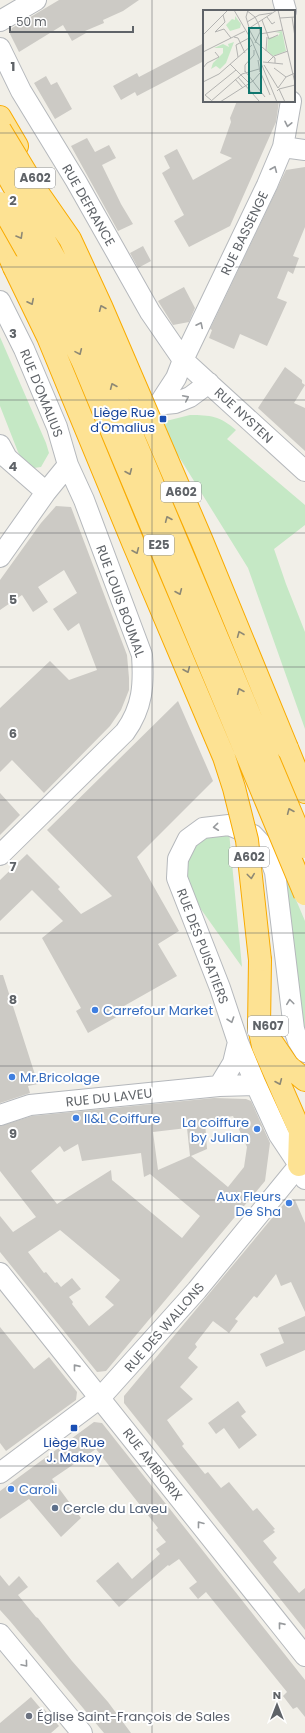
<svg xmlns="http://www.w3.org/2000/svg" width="305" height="1733" font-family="Poppins,sans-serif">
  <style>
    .green { fill: #c5e8c5 }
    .building { fill: #cccac5; fill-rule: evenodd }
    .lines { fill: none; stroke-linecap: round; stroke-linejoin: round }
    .minor-casing { stroke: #b5b8bc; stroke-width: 22 }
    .highway-casing { stroke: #f9ab00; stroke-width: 24 }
    .minor { stroke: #fff; stroke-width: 20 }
    .highway { stroke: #fde293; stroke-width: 22 }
    .highway-bridge-casing { stroke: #f9ab00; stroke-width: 24; stroke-linecap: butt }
    .highway-bridge { stroke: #fde293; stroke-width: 22 }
    .oneway { stroke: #979a9d }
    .oneway2 { stroke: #8e8975 }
    .grid { fill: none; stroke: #5f6368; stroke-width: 1; stroke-opacity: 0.55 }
    .transit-dot { fill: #1a4fb4; stroke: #fff; stroke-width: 1.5 }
    .shop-dot { fill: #3f7fe0; stroke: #fff; stroke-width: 1.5 }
    .service-dot { fill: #5c6f8a; stroke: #fff; stroke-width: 1.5 }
    .worship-dot { fill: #6b7280; stroke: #fff; stroke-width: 1.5 }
    .labels { text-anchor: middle; stroke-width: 4; stroke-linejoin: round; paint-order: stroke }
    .shield { fill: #fff; stroke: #8f9295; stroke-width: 1 }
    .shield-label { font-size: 12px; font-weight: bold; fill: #5f6368 }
    .street-label { font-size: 13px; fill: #5f6368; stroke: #fff }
    .transit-label { font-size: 13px; fill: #164399; stroke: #fff; text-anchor: end }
    .shop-label { font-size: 13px; fill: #366cbe; stroke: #fff; text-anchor: start }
    .service-label { font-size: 13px; fill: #4e5e75; stroke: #fff; text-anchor: start }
    .worship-label { font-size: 13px; fill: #5b616d; stroke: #fff; text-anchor: start }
    .inset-road { fill: none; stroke: #b3b3b1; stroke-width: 1 }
    .view { fill: #0f766e; fill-opacity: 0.15; stroke: #0f766e; stroke-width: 2 }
    .inset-edge { fill: none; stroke: #5f6368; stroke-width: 2 }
    .grid-label { font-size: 13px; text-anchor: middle; font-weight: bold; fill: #5f6368; stroke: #fff; stroke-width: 4; stroke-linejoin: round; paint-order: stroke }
  </style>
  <rect width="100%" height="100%" fill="#f1efe8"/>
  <!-- green -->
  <path class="green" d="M0,337L46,443L49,453L41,467L34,468L25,464L18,452L0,406Z
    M190,415C210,415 220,416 236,430L227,439L305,505V525L274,549L286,584L305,632V729L248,568L158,423Z
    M229,832L242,967L188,891L182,872L189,850L205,835Z
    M285,874L305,921V1038L299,1024Z"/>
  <!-- building -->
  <path class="building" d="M59,0H139L123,11L103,20L104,23L85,31L86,33L72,41L63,25L19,52L10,34L12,28Z
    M204,43V61L137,96L135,92L121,100L113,86L137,73L139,77Z
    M46,76L51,85L57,82L72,109L55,119L34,83Z
    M237,101H279L276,122L230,226L189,247L174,221L184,215L162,173L170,168L164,156L177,149L193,180L232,158L220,153L231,122L230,118Z
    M87,138L95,152L109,145L116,158L102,165L121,204L133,224L118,231L71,146Z
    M305,167V227L293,256L299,258L293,274L288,271L277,298L287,302L267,346L240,334L234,349L209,338L212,330L210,329L286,170Z
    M143,246L151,261L138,268L130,253Z
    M184,287L195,308L189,322L173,325L158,301Z
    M285,367L302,380V383L305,385L294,403L305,408V451L258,408Z
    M56,506L71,507L127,655L129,678V690L121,710L110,726L44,793L12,760L0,772V708L50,661L69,680L97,670L79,623L68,631L53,609L77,593L64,570L38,587L48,602L33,612L22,595L0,610V580L41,523Z
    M178,701L213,781L137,857L179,931L158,944L177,976L124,1006L127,1011L88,1033L76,1011L81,1008L42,938L63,921L32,890L0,921V880L27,854L60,887L58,889L81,914L112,896L47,830Z
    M0,793L20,815L0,835Z
    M0,975H3L38,1084L28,1086L30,1093L0,1103Z
    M214,1098L246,1099L251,1101L270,1143L265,1181L106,1371L97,1372L0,1252V1216L13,1232L36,1217L0,1171V1126L32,1116ZM233,1116L247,1147L244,1167L228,1187L191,1156L207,1149L205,1121ZM187,1128L190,1156L158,1170L153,1132ZM78,1144L82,1161L141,1153L144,1177L150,1174L200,1216L182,1238L112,1180L111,1170L57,1204L31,1171L60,1146L64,1152ZM60,1230L120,1280L105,1297L114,1305L89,1326L72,1304L73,1302L69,1297L81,1289L72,1278L61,1287L57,1282L55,1283L46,1272L44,1273L28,1252Z
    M288,1199L295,1200L305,1223V1312L291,1282L281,1286L276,1274L257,1298L254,1296L235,1319L238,1321L229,1333L213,1321L195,1344L197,1347L188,1358L198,1367L180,1387L193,1399L167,1420L184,1444L182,1446L205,1474L208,1472L221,1488L229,1482L253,1511L257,1508L275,1529L273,1530L275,1532L263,1541L277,1558L273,1562L299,1593L305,1588V1630L124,1403V1396Z
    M305,1316V1350L266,1367L260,1354L284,1343L278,1328Z
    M0,1327L34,1369L49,1357L77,1392L76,1400L6,1451L0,1443Z
    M238,1401L246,1412L241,1416L257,1435L239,1449L224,1428L216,1434L208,1423Z
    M94,1422L102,1423L305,1680V1717L297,1707L293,1709L283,1696L287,1692L206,1592L198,1599L189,1588L197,1582L179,1559L169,1566L168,1565L119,1607L96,1581L118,1562L132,1579L160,1554L156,1549L166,1542L156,1530L158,1528L151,1519L96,1449L52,1479L81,1518L61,1537L29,1499L0,1519V1491Z
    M0,1575L9,1586L19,1576L28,1587L18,1595L36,1617L38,1618L72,1661L108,1702L131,1733H104L10,1621L0,1610Z
    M31,1697L42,1710L44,1709L59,1726L51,1733H0V1723Z"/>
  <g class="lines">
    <!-- minor casing -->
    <g class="minor-casing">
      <path id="minor" d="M283,0L286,11
        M0,21L36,0
        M0,48L21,91L76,181L150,312L183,360L305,471
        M283,147L305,150
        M0,301L24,349L57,427L68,465L84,500L142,655C144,684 143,707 125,732L0,855
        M159,404L176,378L183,360L267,185L283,147L291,101
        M155,405L175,403L190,397L209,383
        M0,445L7,458L46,492
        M0,557L46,492L68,465
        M305,1052L298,1041L294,1029L275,872L267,850L253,835L229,825L203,828L188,839L178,859L177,878L220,988L238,1042L256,1085L279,1135L299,1165L305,1179
        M219,1086L233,1063L238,1042
        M0,1115L30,1105L219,1086L256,1085
        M0,1273L305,1656
        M0,1473L100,1398L197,1290L305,1158
        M0,1634L82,1733"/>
    </g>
    <!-- highway casing -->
    <g class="highway-casing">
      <path id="highway" d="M0,117L17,146
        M0,234L14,267
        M287,748L305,792
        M260,960L259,1027L263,1046L300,1131L299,1165
        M273,1044L288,1066L305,1080"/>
    </g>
    <!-- minor -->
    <use href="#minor" class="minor"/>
    <!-- highway -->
    <use href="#highway" class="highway"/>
    <!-- highway-bridge casing -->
    <g class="highway-bridge-casing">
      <path id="highway-bridge" d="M0,130L38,193L70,239L101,306L202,541L287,748
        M0,162L64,275L86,325L305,847
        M0,203L44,281L83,362L305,894
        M14,267L48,337L134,545L224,757L234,788L247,840L260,960"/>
    </g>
    <!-- highway-bridge -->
    <use href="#highway-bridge" class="highway-bridge"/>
  </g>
  <!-- one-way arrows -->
  <defs><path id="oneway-chevron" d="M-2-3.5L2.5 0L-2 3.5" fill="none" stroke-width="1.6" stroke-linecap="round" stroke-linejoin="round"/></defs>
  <g class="oneway">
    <use href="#oneway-chevron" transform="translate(288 124) rotate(102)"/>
    <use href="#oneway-chevron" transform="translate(274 169) rotate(-67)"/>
    <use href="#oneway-chevron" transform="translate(200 325) rotate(-64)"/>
    <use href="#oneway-chevron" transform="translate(186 398) rotate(-26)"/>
    <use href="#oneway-chevron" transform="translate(216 827) rotate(174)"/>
    <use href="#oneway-chevron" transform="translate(290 1002) rotate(-97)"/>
    <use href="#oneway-chevron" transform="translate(231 1020) rotate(71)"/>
    <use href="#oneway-chevron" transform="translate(76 1367) rotate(-129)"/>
    <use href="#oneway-chevron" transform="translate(200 1524) rotate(-128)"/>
    <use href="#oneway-chevron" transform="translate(281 1625) rotate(-129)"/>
    <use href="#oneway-chevron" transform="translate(25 1664) rotate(50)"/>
  </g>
  <g class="oneway2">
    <use href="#oneway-chevron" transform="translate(20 236) rotate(60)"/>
    <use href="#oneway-chevron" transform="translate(31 302) rotate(64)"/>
    <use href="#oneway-chevron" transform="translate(102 308) rotate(-113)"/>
    <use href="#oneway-chevron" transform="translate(79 352) rotate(66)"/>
    <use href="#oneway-chevron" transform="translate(113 386) rotate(-113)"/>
    <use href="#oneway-chevron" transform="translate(129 472) rotate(67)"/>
    <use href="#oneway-chevron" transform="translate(168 519) rotate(-113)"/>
    <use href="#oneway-chevron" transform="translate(136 551) rotate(67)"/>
    <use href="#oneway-chevron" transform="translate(179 592) rotate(67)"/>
    <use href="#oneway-chevron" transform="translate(240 634) rotate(-112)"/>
    <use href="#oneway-chevron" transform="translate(187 670) rotate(67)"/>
    <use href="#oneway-chevron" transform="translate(240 691) rotate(-113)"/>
    <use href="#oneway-chevron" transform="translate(290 811) rotate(-113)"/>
    <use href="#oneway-chevron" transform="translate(251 876) rotate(83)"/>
    <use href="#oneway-chevron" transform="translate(279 1082) rotate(67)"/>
  </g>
  <!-- grid -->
  <path class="grid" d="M152,0V1733M0,133H305M0,267H305M0,400H305M0,533H305M0,667H305M0,800H305M0,933H305M0,1066H305M0,1200H305M0,1333H305M0,1466H305M0,1600H305"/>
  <!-- markers -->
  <g class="transit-dot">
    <rect x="159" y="415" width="8" height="8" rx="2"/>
    <rect x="70" y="1424" width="8" height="8" rx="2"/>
  </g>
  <g class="shop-dot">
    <circle cx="95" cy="1010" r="4"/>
    <circle cx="12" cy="1077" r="4"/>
    <circle cx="76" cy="1118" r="4"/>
    <circle cx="257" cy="1129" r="4"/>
    <circle cx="289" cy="1203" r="4"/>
    <circle cx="11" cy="1489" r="4"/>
  </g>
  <circle class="service-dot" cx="55" cy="1508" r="4"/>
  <circle class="worship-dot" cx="29" cy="1716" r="4"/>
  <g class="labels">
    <!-- shield labels -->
    <g class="shield">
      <rect x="15" y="168" width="40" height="20" rx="3"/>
      <rect x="161" y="482" width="40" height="20" rx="3"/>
      <rect x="144" y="535" width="30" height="20" rx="3"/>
      <rect x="229" y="847" width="40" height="20" rx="3"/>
      <rect x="248" y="1016" width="40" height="20" rx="3"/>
    </g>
    <g class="shield-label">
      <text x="35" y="182">A602</text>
      <text x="181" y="496">A602</text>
      <text x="159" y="549">E25</text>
      <text x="249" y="861">A602</text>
      <text x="268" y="1030">N607</text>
    </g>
    <!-- street labels -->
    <g class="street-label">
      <text transform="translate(89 205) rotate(60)" y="5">RUE DEFRANCE</text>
      <text transform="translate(244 233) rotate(-64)" y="5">RUE BASSENGE</text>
      <text transform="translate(42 393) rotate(68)" y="5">RUE D'OMALIUS</text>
      <text transform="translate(244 415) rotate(43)" y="5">RUE NYSTEN</text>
      <text transform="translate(121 601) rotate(70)" y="5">RUE LOUIS BOUMAL</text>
      <text transform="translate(203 946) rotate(69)" y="5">RUE DES PUISATIERS</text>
      <text transform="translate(109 1097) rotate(-6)" y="5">RUE DU LAVEU</text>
      <text transform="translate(164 1327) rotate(-49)" y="5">RUE DES WALLONS</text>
      <text transform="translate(153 1464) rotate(52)" y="5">RUE AMBIORIX</text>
    </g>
    <!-- transit labels -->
    <g class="transit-label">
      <text x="155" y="417">Liège Rue<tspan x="155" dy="15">d'Omalius</tspan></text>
      <text x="74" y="1447" text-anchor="middle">Liège Rue<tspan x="74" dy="15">J. Makoy</tspan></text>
    </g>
    <!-- shop labels -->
    <g class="shop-label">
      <text x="103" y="1015">Carrefour Market</text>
      <text x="20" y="1082">Mr.Bricolage</text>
      <text x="84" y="1123">Il&amp;L Coiffure</text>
      <text x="249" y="1127" text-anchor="end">La coiffure<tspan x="249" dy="15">by Julian</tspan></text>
      <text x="281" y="1201" text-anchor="end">Aux Fleurs<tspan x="281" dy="15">De Sha</tspan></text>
      <text x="19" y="1494">Caroli</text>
    </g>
    <!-- service labels -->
    <g class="service-label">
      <text x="63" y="1513">Cercle du Laveu</text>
    </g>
    <!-- worship labels -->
    <g class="worship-label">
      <text x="37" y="1721">Église Saint-François de Sales</text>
    </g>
  </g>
  <!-- overview -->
  <g transform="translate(203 10)">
    <rect width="92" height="92" fill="#f1efe8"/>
    <path d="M32,6L38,14L37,18L27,21L23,15L29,9L32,10ZM79,21L83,41L70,46L64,41L65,28L75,26L77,23L72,22ZM31,32L23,53L17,59L13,56L8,59L10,53L20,43V38H11L20,34L26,37L25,34Z" fill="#c5e8c5"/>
    <path class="inset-road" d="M31,0L49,31L74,92M43,0L52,7L56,15L57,22L52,33M45,0L43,7L47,21L53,32L72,48V53M75,0L92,73M20,5L22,12L12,22L21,19L28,28M64,7L69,14L72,12M89,7L92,27M77,8L92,7M59,10L66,29L75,25M44,12L56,5L69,3M45,19L74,0M57,24L80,20M0,25L25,0M31,27L35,28L42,43M63,41L64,27M0,42L42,21M35,47L33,35L46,28M55,50L57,62M60,52L80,54M65,52L71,46L85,41M27,54L46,73M61,55L75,78M0,58L4,53L16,47L12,42M71,58L83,67M42,61L62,87M57,61L67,85M42,62V55L51,45V40M35,67L56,91M32,69L40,78M0,72L16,64L49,35M75,78L83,67L92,63M76,79L92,75M74,81L76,79L82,92M8,90L2,85L33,60M7,92L39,64L56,59M17,92L50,71L57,63"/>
    <path class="view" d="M46,18H58V83H46Z"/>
    <rect width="92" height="92" class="inset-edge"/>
  </g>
  <g class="grid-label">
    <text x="13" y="71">1</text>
    <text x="13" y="205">2</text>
    <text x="13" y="338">3</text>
    <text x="13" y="471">4</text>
    <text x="13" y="604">5</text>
    <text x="13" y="738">6</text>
    <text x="13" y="871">7</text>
    <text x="13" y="1004">8</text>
    <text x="13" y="1138">9</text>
  </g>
  <!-- north arrow -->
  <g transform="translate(277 1705)" stroke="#ffffff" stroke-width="3" paint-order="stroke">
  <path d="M0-3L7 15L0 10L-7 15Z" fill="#5f6368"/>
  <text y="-6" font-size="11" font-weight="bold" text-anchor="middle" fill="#5f6368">N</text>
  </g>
  <!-- scale -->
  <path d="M10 26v6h123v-6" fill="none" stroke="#5f6368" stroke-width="2"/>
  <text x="16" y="26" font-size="12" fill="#5f6368" stroke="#ffffff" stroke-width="3" paint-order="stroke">50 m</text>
</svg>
